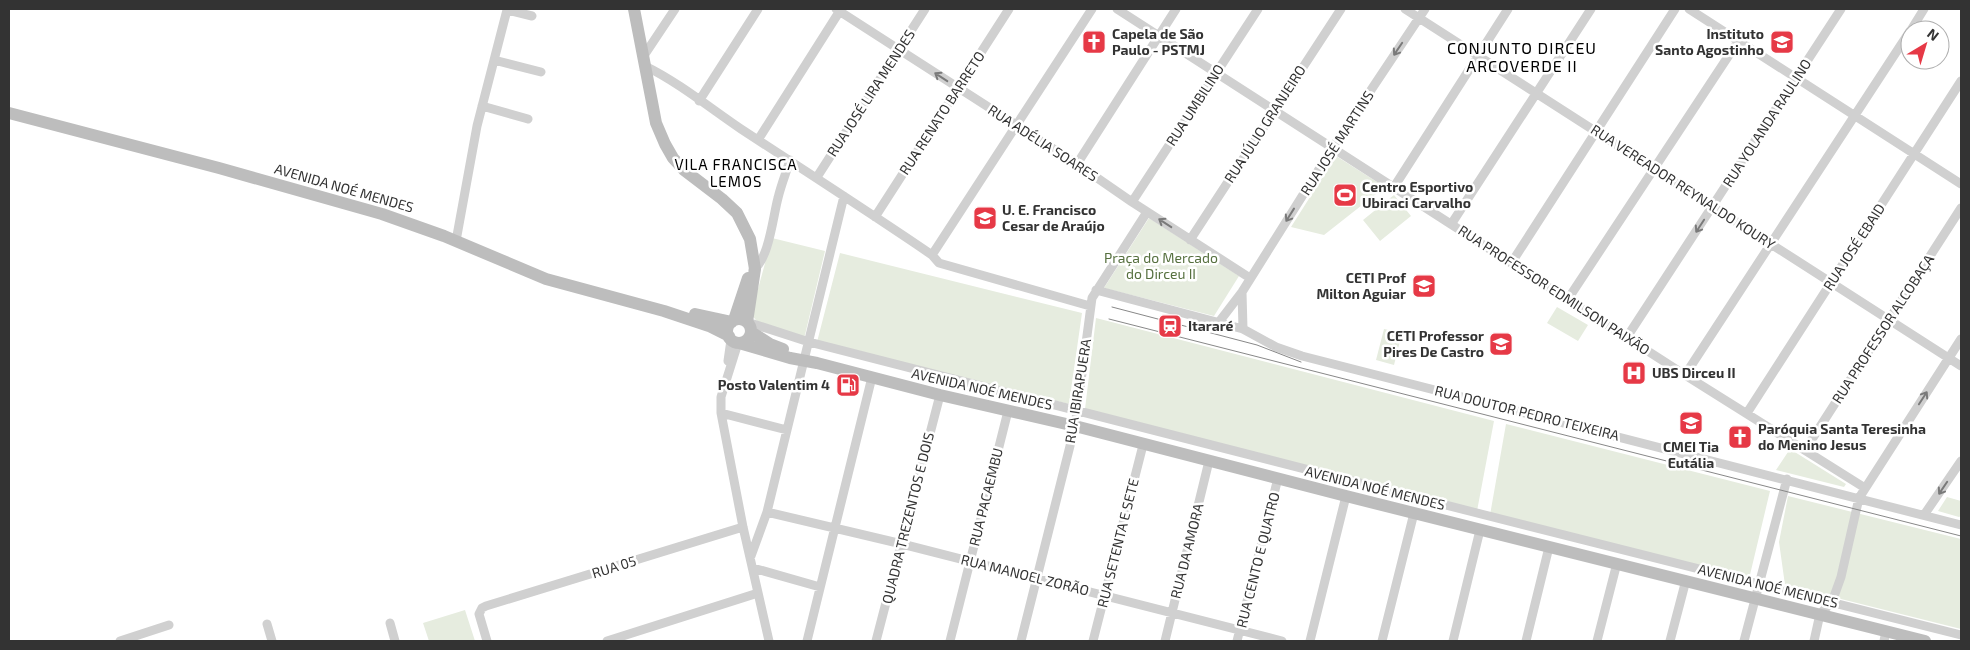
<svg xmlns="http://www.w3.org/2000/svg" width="1970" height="650" font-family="'Exo 2',sans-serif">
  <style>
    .green { fill: #e6ecdf }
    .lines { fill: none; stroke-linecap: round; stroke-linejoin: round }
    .street { stroke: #d0d0d0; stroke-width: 9 }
    .secondary { stroke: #bdbdbd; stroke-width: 12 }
    .tram { stroke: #888; stroke-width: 1 }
    .oneway { stroke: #7a7a7a }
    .labels { text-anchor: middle; stroke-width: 5; stroke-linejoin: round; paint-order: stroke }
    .poi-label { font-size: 14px; font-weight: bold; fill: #333; stroke: #fff; text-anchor: start }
    .street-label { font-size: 14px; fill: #333; stroke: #fff }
    .park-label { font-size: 14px; fill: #56703f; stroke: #fff }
    .neighbourhood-label { font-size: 15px; letter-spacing: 1px; fill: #000; stroke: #fff }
    .quarter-label { font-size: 16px; letter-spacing: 1px; fill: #000; stroke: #fff }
  </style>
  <rect width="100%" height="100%" fill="#fff"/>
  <!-- green -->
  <path class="green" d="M1336,156L1385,187L1324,235L1291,227Z
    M1394,195L1411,216L1380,241L1363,220Z
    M1149,218L1239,276L1214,316L1104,288Z
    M772,238L825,251L804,339L759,324L751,314Z
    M840,253L1082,313L1069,404L817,342Z
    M1557,307L1588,325L1578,341L1547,323Z
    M1096,318L1494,421L1477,511L1085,409Z
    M1384,329L1402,333L1394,365L1376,360Z
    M1506,424L1770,491L1749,579L1490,515Z
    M1790,449L1846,484L1844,487L1776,470Z
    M1788,496L1961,539V629L1785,585L1779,542Z
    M1947,497L1961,501V516L1959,517L1938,511Z
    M465,610L475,641H429L423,623Z"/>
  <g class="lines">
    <!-- street -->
    <path class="street" d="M836,9L1077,164L1132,202L1250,278
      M1117,9L1685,375L1865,488
      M1405,9L1961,366
      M1689,9L1961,184
      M1911,30L1924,9
      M643,57L675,9
      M494,60L541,72
      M645,66C678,82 710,108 741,129C805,171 869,212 932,255L939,263L1090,306
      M699,101L758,9
      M482,106L528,119
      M758,140L841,9
      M1077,164L1176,9
      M817,177L925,9
      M1394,187L1508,9
      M1132,202L1258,9
      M875,217L1009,9
      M1452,223L1591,9
      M1190,240L1341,9
      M456,241L477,126L507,10L532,16
      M932,255L1092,9
      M1512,262L1675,9
      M753,270C769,260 773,216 778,198C781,185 786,173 790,160
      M1096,290L1243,329L1276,347L1302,356L1961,525
      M1242,292L1243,329
      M1568,299L1739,40
      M747,322L809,342L1481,514L1961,635
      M1219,322L1242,292L1333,147L1425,9
      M1627,337L1841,9
      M738,343L721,397V413L743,527L769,641
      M728,361L731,340
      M1685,375L1910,31
      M721,413L787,430
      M1747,413L1961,81
      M1805,450L1961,208
      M767,512L902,544L1282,641
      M1924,515L1961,461
      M751,556L767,512L844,196
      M753,568L820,587
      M390,623L395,641
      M267,624L272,641
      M120,641L169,625
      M487,641L479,614L482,608L486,606L743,527
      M607,641L758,593
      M807,641L872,377
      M876,641L940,395
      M950,641L1008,411
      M1021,641L1075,426L1092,298L1147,212
      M1093,641L1143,445
      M1165,641L1209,461
      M1237,641L1278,478
      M1310,641L1346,496
      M1382,641L1414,513
      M1453,641L1480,530
      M1526,641L1549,547
      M1597,641L1617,563
      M1670,641L1686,580
      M1744,641L1787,479
      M1814,641L1820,614L1832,602L1841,577L1859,498L1961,339
      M1884,641L1886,631"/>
    <!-- secondary -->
    <path class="secondary" d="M634,9L652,102L656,123L665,144L673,158L684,170L722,199L737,213L750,239L755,269L747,322
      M9,113L219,168L382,214L444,236L546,279L664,311L709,326L729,336
      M695,314L732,322
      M727 331a12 12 0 1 1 24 0a12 12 0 1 1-24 0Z
      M734,320L748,278
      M751,332L770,344L783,349
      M739,343L790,358L817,363L940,395L1075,426L1346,496L1925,641"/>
    <!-- tram -->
    <path class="tram" d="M1112,307L1257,345L1301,362
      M1109,319L1961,536"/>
  </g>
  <!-- one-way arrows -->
  <defs><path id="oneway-shaft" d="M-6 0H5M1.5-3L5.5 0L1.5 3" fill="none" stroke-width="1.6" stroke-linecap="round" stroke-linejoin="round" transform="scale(1.25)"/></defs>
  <g class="oneway">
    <use href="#oneway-shaft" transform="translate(1398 49) rotate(124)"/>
    <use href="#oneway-shaft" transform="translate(941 77) rotate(-147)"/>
    <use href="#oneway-shaft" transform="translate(1290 215) rotate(122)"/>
    <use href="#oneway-shaft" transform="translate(1165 223) rotate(-147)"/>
    <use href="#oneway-shaft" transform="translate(1700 226) rotate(123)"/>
    <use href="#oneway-shaft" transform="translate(1923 398) rotate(-57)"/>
    <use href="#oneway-shaft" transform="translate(1943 488) rotate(124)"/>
  </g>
  <!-- icons -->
  <defs>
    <g id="church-square" transform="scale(1.25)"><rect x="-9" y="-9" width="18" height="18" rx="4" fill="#e63946" stroke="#fff"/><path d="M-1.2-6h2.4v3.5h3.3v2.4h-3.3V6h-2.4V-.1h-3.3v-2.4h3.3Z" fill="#fff"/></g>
    <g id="school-square" transform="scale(1.25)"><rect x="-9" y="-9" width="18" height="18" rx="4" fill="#e63946" stroke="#fff"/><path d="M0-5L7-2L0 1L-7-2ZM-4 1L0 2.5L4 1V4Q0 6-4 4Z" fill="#fff"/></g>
    <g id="stadium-square" transform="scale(1.25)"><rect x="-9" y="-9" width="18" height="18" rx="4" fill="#e63946" stroke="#fff"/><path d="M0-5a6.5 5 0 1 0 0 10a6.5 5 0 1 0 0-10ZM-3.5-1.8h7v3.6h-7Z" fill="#fff"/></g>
    <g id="station-square" transform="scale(1.25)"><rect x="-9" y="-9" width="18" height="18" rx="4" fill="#e63946" stroke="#fff"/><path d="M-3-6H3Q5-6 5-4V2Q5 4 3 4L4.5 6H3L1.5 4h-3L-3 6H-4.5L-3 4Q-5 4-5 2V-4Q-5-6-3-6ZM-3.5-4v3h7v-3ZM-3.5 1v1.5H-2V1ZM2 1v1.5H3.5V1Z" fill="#fff"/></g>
    <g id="hospital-square" transform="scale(1.25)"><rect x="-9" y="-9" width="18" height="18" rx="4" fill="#e63946" stroke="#fff"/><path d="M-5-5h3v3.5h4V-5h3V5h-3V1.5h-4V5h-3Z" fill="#fff"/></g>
    <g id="fuel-square" transform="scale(1.25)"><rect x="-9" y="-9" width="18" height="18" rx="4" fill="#e63946" stroke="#fff"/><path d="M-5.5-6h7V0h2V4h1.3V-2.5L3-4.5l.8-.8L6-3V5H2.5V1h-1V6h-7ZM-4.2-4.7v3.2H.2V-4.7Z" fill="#fff"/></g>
  </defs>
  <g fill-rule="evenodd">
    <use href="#church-square" x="1094" y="42"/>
    <use href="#school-square" x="1782" y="42"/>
    <use href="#stadium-square" x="1345" y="195"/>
    <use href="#school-square" x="985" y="218"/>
    <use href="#school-square" x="1424" y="286"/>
    <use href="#station-square" x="1170" y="326"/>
    <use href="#school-square" x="1501" y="344"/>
    <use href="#hospital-square" x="1634" y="373"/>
    <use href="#fuel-square" x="848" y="385"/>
    <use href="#school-square" x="1691" y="423"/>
    <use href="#church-square" x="1740" y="437"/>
  </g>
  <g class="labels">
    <!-- poi labels -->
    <g class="poi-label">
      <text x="1112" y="39">Capela de São<tspan x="1112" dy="16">Paulo - PSTMJ</tspan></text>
      <text x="1764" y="39" text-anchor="end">Instituto<tspan x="1764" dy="16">Santo Agostinho</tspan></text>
      <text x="1362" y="192">Centro Esportivo<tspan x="1362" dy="16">Ubiraci Carvalho</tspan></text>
      <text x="1002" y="215">U. E. Francisco<tspan x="1002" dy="16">Cesar de Araújo</tspan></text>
      <text x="1406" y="283" text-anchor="end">CETI Prof<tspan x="1406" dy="16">Milton Aguiar</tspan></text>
      <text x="1188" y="331">Itararé</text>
      <text x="1484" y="341" text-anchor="end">CETI Professor<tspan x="1484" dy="16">Pires De Castro</tspan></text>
      <text x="1652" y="378">UBS Dirceu II</text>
      <text x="830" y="390" text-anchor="end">Posto Valentim 4</text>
      <text x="1758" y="434">Paróquia Santa Teresinha<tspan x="1758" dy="16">do Menino Jesus</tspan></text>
      <text x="1691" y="452" text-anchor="middle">CMEI Tia<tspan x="1691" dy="16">Eutália</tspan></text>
    </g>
    <!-- street labels -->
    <g class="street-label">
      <text transform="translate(871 93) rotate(-57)" y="5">RUA JOSÉ LIRA MENDES</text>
      <text transform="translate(1195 105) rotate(-57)" y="5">RUA UMBILINO</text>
      <text transform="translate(942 113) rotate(-57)" y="5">RUA RENATO BARRETO</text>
      <text transform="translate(1767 123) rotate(-57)" y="5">RUA YOLANDA RAULINO</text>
      <text transform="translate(1265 124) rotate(-57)" y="5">RUA JÚLIO GRANJEIRO</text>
      <text transform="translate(1043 143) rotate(33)" y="5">RUA ADÉLIA SOARES</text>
      <text transform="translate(1337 143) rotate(-57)" y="5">RUA JOSÉ MARTINS</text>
      <text transform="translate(1683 187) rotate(33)" y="5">RUA VEREADOR REYNALDO KOURY</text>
      <text transform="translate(344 188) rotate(16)" y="5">AVENIDA NOÉ MENDES</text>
      <text transform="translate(1854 247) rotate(-57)" y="5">RUA JOSÉ EBAID</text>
      <text transform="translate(1554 290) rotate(33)" y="5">RUA PROFESSOR EDMILSON PAIXÃO</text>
      <text transform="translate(1883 329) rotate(-57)" y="5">RUA PROFESSOR ALCOBAÇA</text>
      <text transform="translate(982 389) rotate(13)" y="5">AVENIDA NOÉ MENDES</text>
      <text transform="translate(1078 391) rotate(-81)" y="5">RUA IBIRAPUERA</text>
      <text transform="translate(1527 413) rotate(14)" y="5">RUA DOUTOR PEDRO TEIXEIRA</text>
      <text transform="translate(1375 488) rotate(14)" y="5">AVENIDA NOÉ MENDES</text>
      <text transform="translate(986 497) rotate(-76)" y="5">RUA PACAEMBU</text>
      <text transform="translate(908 518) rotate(-76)" y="5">QUADRA TREZENTOS E DOIS</text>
      <text transform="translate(1118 543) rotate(-76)" y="5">RUA SETENTA E SETE</text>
      <text transform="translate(1187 551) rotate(-76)" y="5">RUA DA AMORA</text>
      <text transform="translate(1258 560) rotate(-76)" y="5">RUA CENTO E QUATRO</text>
      <text transform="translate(614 567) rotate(-17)" y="5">RUA 05</text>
      <text transform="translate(1025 575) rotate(14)" y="5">RUA MANOEL ZORÃO</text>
      <text transform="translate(1768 586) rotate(14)" y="5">AVENIDA NOÉ MENDES</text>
    </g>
    <!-- park labels -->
    <g class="park-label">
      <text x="1161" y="263">Praça do Mercado<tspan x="1161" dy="16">do Dirceu II</tspan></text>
    </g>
    <!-- neighbourhood labels -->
    <g class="neighbourhood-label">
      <text x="736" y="170">VILA FRANCISCA<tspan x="736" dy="17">LEMOS</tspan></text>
    </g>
    <!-- quarter labels -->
    <g class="quarter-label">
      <text x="1522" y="54">CONJUNTO DIRCEU<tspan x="1522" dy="18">ARCOVERDE II</tspan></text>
    </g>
  </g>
  <!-- border -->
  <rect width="1970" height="650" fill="none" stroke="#333333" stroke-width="20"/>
  <!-- north arrow -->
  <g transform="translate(1925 45) rotate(38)"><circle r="24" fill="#ffffff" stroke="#adadad"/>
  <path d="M0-4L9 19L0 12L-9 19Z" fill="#e63946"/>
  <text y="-8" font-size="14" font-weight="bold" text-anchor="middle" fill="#333333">N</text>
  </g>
</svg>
